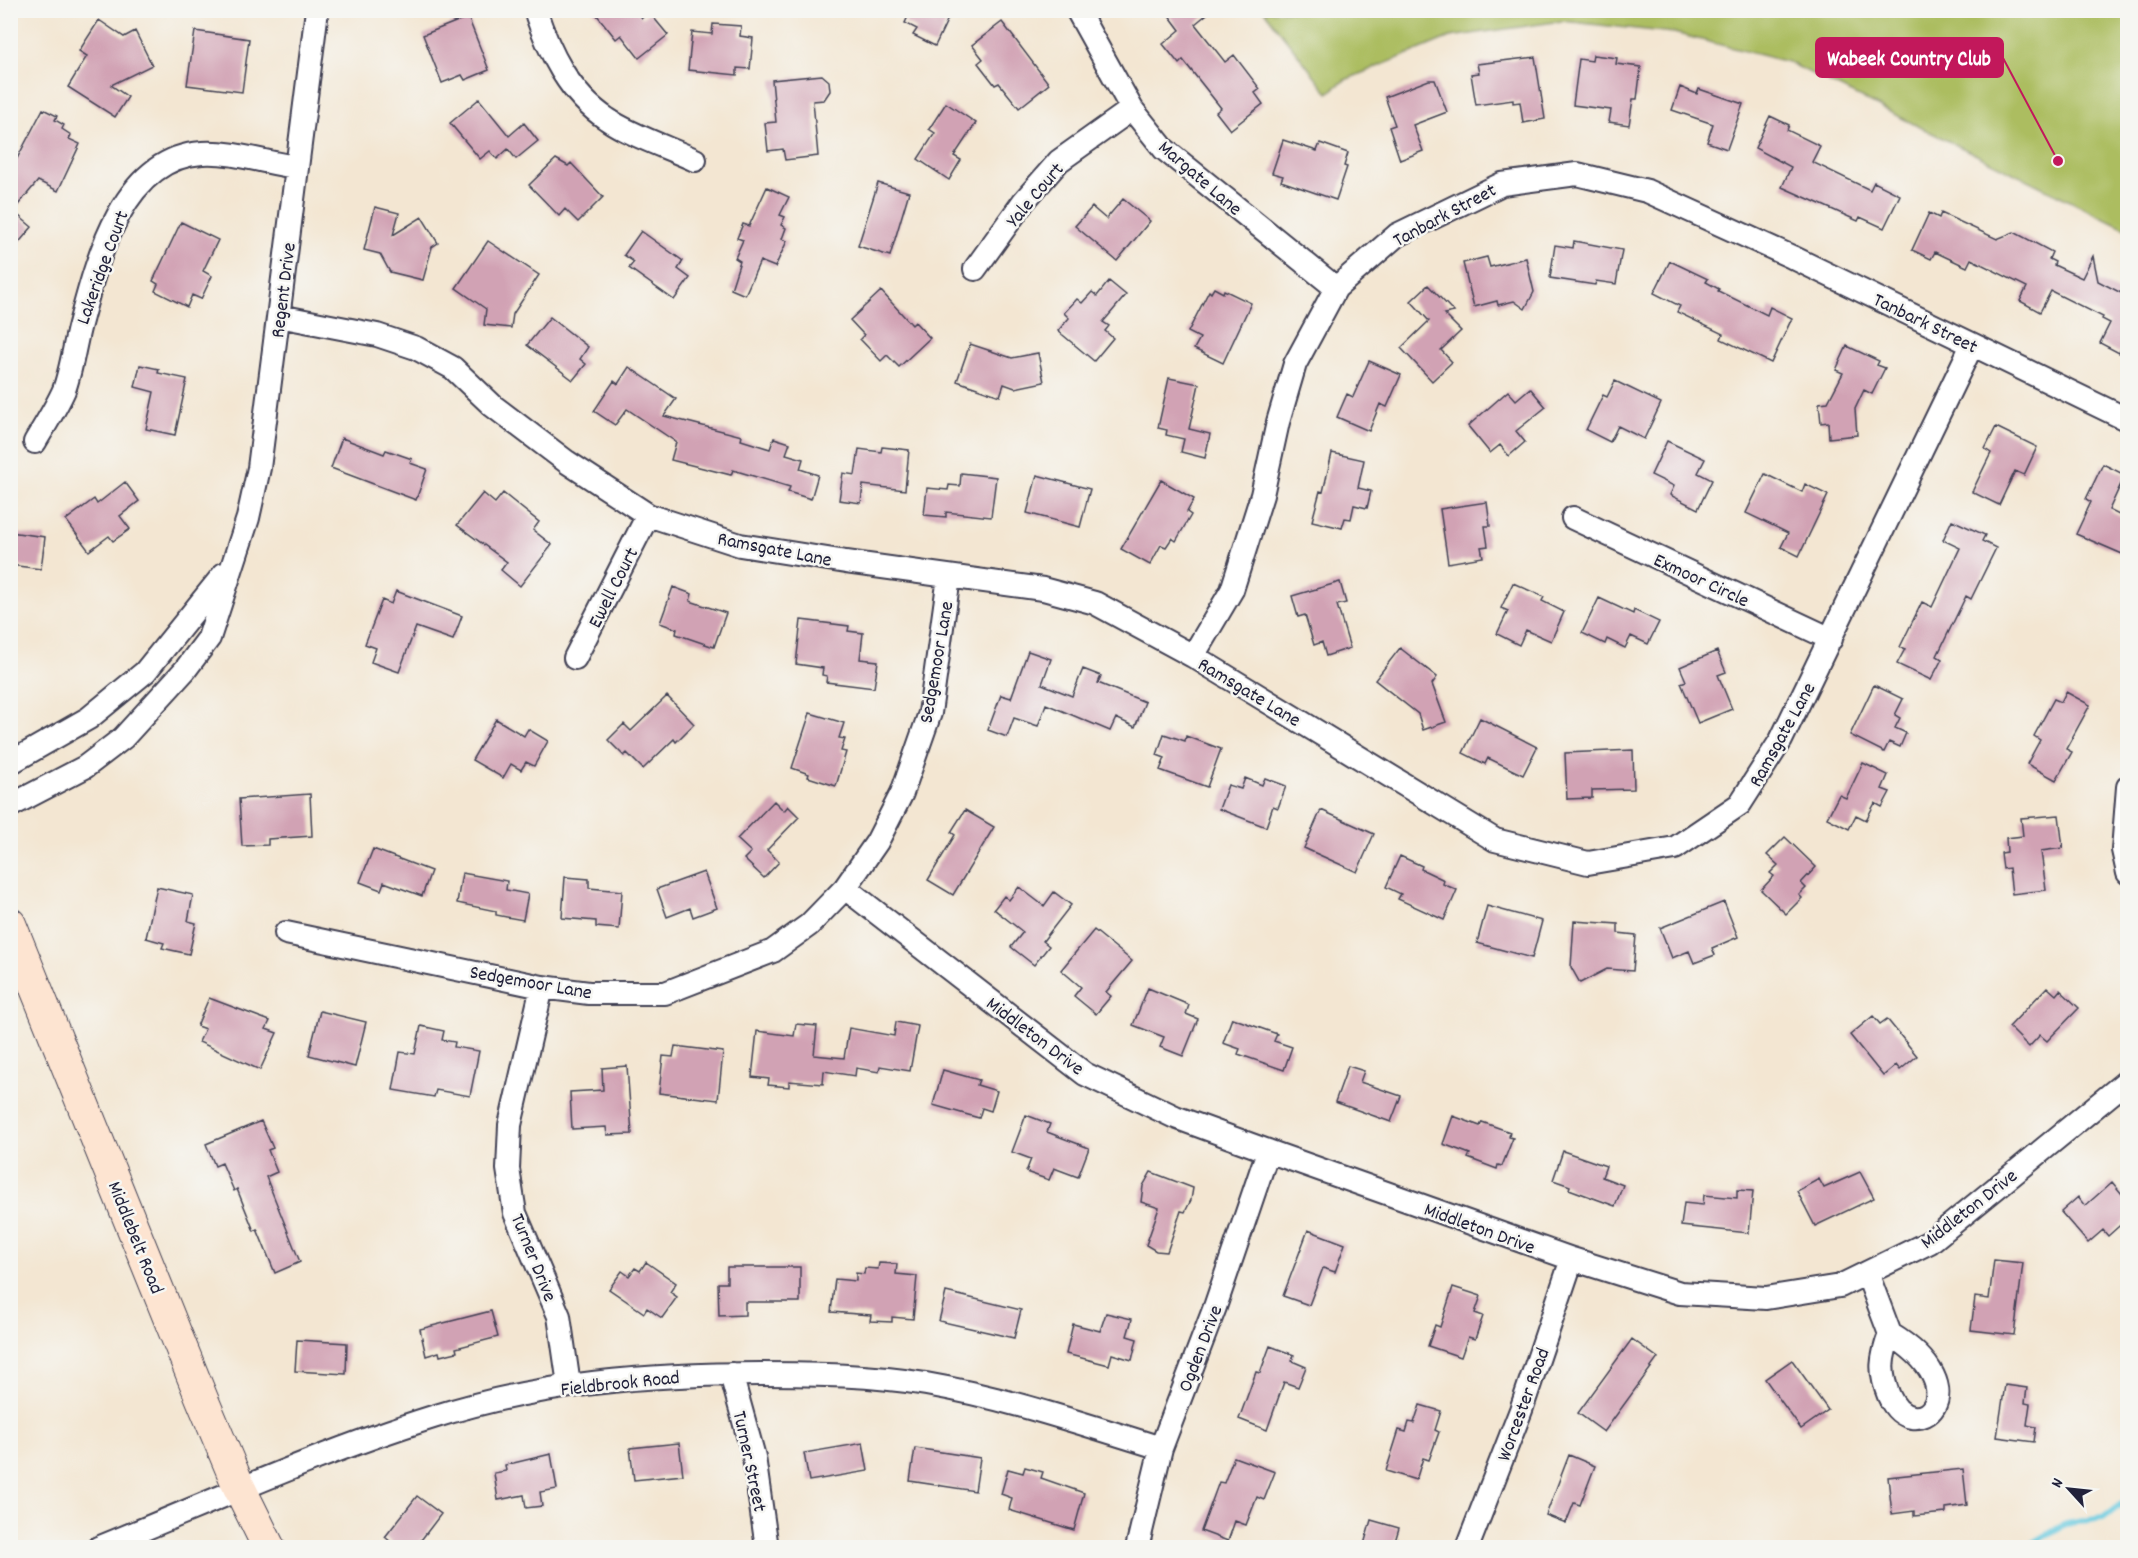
<svg xmlns="http://www.w3.org/2000/svg" width="2138" height="1558" font-family="Dekko,sans-serif">
  <style>
    .green { fill: #acbd61; stroke: #67704e; stroke-width: 1.5 }
    .lines { fill: none; stroke-linecap: round; stroke-linejoin: round }
    .stream { stroke: #61c8de; stroke-width: 6 }
    .building { fill: #d1a2b4 }
    .street-casing { stroke: #413f52; stroke-width: 26 }
    .secondary-casing { stroke: #413f52; stroke-width: 34 }
    .street { stroke: #fff; stroke-width: 22 }
    .secondary { stroke: #fde4d1; stroke-width: 32 }
    .labels { text-anchor: middle; stroke-width: 5; stroke-linejoin: round; paint-order: stroke }
    .street-label { font-size: 20px; fill: #22223b; stroke: #f6f6f2 }
    .leader { fill: none; stroke: #c2185b; stroke-width: 2 }
    .callout-dot { fill: #c2185b; stroke: #f6f6f2; stroke-width: 2 }
    .callout { fill: #c2185b; stroke: #c2185b; stroke-width: 2 }
    .callout-label { font-size: 21px; text-anchor: middle; font-weight: bold; fill: #fff }
  </style>
  <rect width="100%" height="100%" fill="#f6f6f2"/>
  <filter id="ink" filterUnits="userSpaceOnUse"><feTurbulence type="fractalNoise" baseFrequency=".0167" numOctaves="2"/><feDisplacementMap in="SourceGraphic" scale="12" xChannelSelector="R" yChannelSelector="G"/><feConvolveMatrix kernelMatrix="1 2 1 2 8 2 1 2 1" color-interpolation-filters="sRGB"/></filter>
  <filter id="wash" filterUnits="userSpaceOnUse"><feTurbulence type="fractalNoise" baseFrequency=".008" numOctaves="4" result="noise"/><feDisplacementMap in="SourceGraphic" scale="24" xChannelSelector="R" yChannelSelector="G"/><feGaussianBlur stdDeviation="1.35" result="paint"/><feColorMatrix in="noise" values="0 0 0 0 0 0 0 0 0 0 0 0 0 0 0 0 0 1.4 0 .05"/><feComposite in="paint" operator="in"/></filter>
  <g filter="url(#wash)">
    <rect width="100%" height="100%" fill="#f3e6d2"/>
    <!-- green -->
    <path class="green" d="M1264,11H2127V229L1788,62L1674,33L1562,21L1450,37L1345,80L1328,93Z"/>
    <g class="lines">
      <!-- stream -->
      <path class="stream" d="M2025,1548L2065,1524L2103,1518L2128,1499"/>
    </g>
    <g id="blocks">
      <!-- building -->
      <path class="building" d="M593,10H636L642,18L649,12L668,35L639,58L621,35L616,39Z
        M911,10H952L935,46L913,35L917,29L905,23Z
        M1165,10H1212L1195,24L1225,62L1234,55L1260,89L1255,93L1263,104L1230,130L1216,112L1221,108L1183,60L1179,64L1163,44L1180,30Z
        M468,17L489,70L465,80L462,75L442,83L423,35Z
        M99,20L124,37L135,31L152,65L111,85L128,97L115,117L68,87L87,56L79,51Z
        M1002,22L1049,84L1019,108L999,83L995,85L978,63L983,59L972,45Z
        M713,24L741,26L740,36L753,38L750,69L737,68V75L688,70L692,32L712,34Z
        M195,31L249,39L242,92L187,85Z
        M1593,55L1617,58L1616,64L1641,67L1637,99H1633L1629,125L1609,122L1611,110L1573,105L1579,59L1592,61Z
        M1535,57L1545,119L1523,123L1520,102L1513,103V100L1476,105L1471,74L1479,73L1477,64Z
        M822,75L829,81L830,91L824,100L813,101L818,156L785,160L783,149L768,151L765,123L776,122L772,80Z
        M1429,80H1435L1447,112L1413,125L1423,151L1400,160L1389,127L1395,125L1385,97Z
        M1680,87L1697,94L1699,89L1743,104L1727,149L1707,142L1713,124L1672,110Z
        M479,99L509,136L524,123L538,141L516,159L508,149L497,159L490,151L480,159L450,123Z
        M946,103L976,123L954,156L961,160L949,180L918,159L935,133L929,129Z
        M43,109L57,116L55,120L64,125L62,129L71,135L69,139L80,144L58,191L38,181L13,211L32,227L10,253V172Z
        M1770,116L1789,125L1787,130L1820,146L1812,162L1870,190L1874,182L1900,195L1884,228L1860,217L1858,221L1782,187L1791,167L1755,148Z
        M1283,140L1317,151L1320,143L1348,153L1344,166L1347,167L1336,200L1281,181L1283,176L1272,173Z
        M556,159L568,166L571,163L603,197L578,222L565,209L559,216L529,185Z
        M878,183L909,192L890,256L858,246Z
        M767,187L789,197L780,215L785,217L781,225L786,228L782,239L787,241L775,267L760,261L745,295L731,289L740,261L735,258L743,240L737,238L743,224L749,226Z
        M1123,199L1150,221L1117,261L1075,226L1092,207L1106,219Z
        M375,207L399,213L393,235L422,217L438,243L432,247L423,280L390,272L380,254L364,250Z
        M1929,213L1939,218L1941,213L1997,239L2014,232L2052,252L2049,259L2055,262L2054,265L2082,278L2093,256L2098,281L2127,296V318L2125,324L2127,336L2119,353L2100,343L2110,323L2102,319L2103,317L2051,291L2040,312L2020,301L2027,287L1971,259L1967,267L1935,252L1931,259L1912,250Z
        M181,222L218,240L203,271L212,276L201,299L192,295L187,307L155,291L158,284L153,281Z
        M641,231L683,261L678,269L690,278L674,300L629,268L634,262L624,255Z
        M488,241L539,275L513,314L511,328L484,325L486,309L456,288Z
        M1574,241L1622,250L1616,284L1596,281L1595,285L1550,278L1555,245L1573,248Z
        M1487,257L1490,267L1526,258L1534,292L1525,309L1514,301L1498,305L1497,301L1474,307L1463,263Z
        M1670,261L1708,279L1706,282L1719,289L1718,291L1767,315L1770,307L1792,318L1771,363L1721,339L1723,334L1677,312L1680,306L1654,293Z
        M1109,281L1126,295L1103,322L1109,326L1105,331L1113,338L1094,361L1058,331L1069,318L1064,313L1077,299L1082,303L1092,292L1097,296Z
        M1428,285L1454,312L1444,314L1461,331L1441,350L1452,362L1432,381L1401,348L1429,321L1411,301Z
        M1214,288L1223,293L1224,290L1251,303L1223,363L1194,349L1200,338L1188,332L1209,291L1211,293Z
        M881,291L912,325L915,322L930,338L899,367L887,355L881,361L860,339L864,335L850,320Z
        M550,317L588,347L580,359L586,364L573,380L527,345Z
        M970,344L1012,358L1038,353L1044,382L1015,388L1004,384L1000,396L957,381Z
        M1847,346L1879,361L1877,365L1885,368L1872,394L1864,390L1855,409L1857,435L1829,438L1828,422L1821,423L1819,403L1828,402L1843,373L1836,370Z
        M1369,361L1401,375L1387,407L1380,404L1369,431L1337,417L1347,394L1353,397Z
        M140,365L159,369L158,373L187,379L175,435L146,429L154,392L135,387Z
        M629,367L676,399L664,416L742,436L741,440L770,449L774,438L790,443L786,454L803,459L800,469L818,475L811,499L788,492L790,487L733,470L731,475L671,460L676,442L627,409L615,425L594,411L614,381L618,384Z
        M1169,378L1199,384L1189,429L1210,434L1205,458L1181,452L1184,439L1166,435L1167,430L1158,428Z
        M1615,381L1661,403L1644,439L1618,426L1610,442L1586,430L1603,395L1607,397Z
        M1530,388L1546,407L1516,431L1525,442L1509,456L1500,445L1490,453L1468,426L1508,391L1516,400Z
        M1996,427L2037,447L2024,475L2015,471L1999,505L1972,492L1991,453L1985,449Z
        M342,438L384,454L386,450L412,459L410,463L427,469L416,500L331,468Z
        M1667,441L1705,459L1698,473L1712,480L1698,509L1670,495L1674,486L1651,475Z
        M882,447L909,450L905,490L863,485L861,503L839,500L843,473L855,475L859,449L881,452Z
        M1332,453L1364,460L1358,488L1371,491L1367,508L1354,505L1351,519L1345,518L1342,528L1312,521L1320,491L1323,492Z
        M2103,464L2125,475L2109,510L2127,519V556L2076,534L2091,502L2086,499Z
        M961,473L996,477L991,517L946,512V517L924,515L927,488L948,490L949,485L960,486Z
        M1765,474L1802,492L1805,484L1828,495L1799,556L1781,547L1788,533L1746,513Z
        M1037,475L1090,489L1080,527L1027,513Z
        M1161,480L1194,499L1187,512L1191,515L1176,541L1172,538L1166,547L1161,545L1150,565L1121,549Z
        M125,482L139,501L120,516L130,529L113,541L109,536L89,551L66,520L94,499L97,504Z
        M483,493L495,503L503,493L539,522L533,530L552,545L520,586L501,570L507,562L457,525Z
        M1487,502L1490,526H1485L1488,546L1481,547L1483,557L1448,563L1440,509Z
        M1952,520L1985,535L1982,541L1996,548L1971,599L1966,596L1937,656L1942,659L1931,680L1897,664L1905,649L1900,647L1922,602L1932,607L1960,548L1943,540Z
        M10,532L45,537L41,569L10,565Z
        M1340,582L1346,603L1337,605L1350,648L1326,656L1322,642L1314,645L1305,615L1298,617L1292,596Z
        M1513,583L1544,597L1542,601L1564,612L1551,641L1526,630L1519,645L1497,634L1508,611L1501,608Z
        M673,587L692,594L690,601L726,613L714,647L676,634L677,629L660,623Z
        M396,591L462,616L453,640L416,627L399,672L371,662L376,648L365,644L382,600L391,604Z
        M1599,598L1633,614L1634,610L1659,622L1648,644L1631,636L1625,648L1607,639L1605,644L1582,633Z
        M801,620L849,626L848,631L863,633L860,659L878,661L874,688L826,682L827,676L822,675L823,668L796,664Z
        M1400,648L1437,677L1432,684L1446,722L1423,730L1418,714L1375,680Z
        M1028,651L1051,659L1042,684L1072,696L1083,669L1101,676L1098,683L1145,702L1135,727L1116,718L1110,731L1046,704L1038,726L1014,718L1007,737L988,730L1001,695L1011,698Z
        M1717,651L1726,672L1718,675L1732,709L1698,723L1681,683L1686,681L1680,667Z
        M1874,685L1903,699L1895,715L1900,718L1895,728L1906,733L1900,747L1889,742L1884,752L1850,735Z
        M2066,692L2090,705L2066,749L2072,752L2056,780L2027,764L2040,740L2034,736L2054,699L2061,702Z
        M667,696L694,724L676,742L674,739L643,769L627,753L624,756L608,740L624,724L631,731Z
        M810,713L844,723L839,738L845,739L841,751L846,752L836,786L808,777L809,774L792,768Z
        M1480,718L1537,747L1523,775L1488,758L1485,764L1463,753Z
        M496,719L524,736L528,729L548,741L534,766L526,762L521,770L511,764L503,778L472,760Z
        M1164,734L1185,741L1186,736L1221,749L1207,787L1160,770L1165,758L1157,755Z
        M1633,750L1634,789L1592,790V798L1567,799L1565,753Z
        M1863,763L1888,775L1882,789L1890,792L1882,807L1875,803L1866,820L1856,815L1849,829L1827,818L1839,795L1846,798Z
        M1245,778L1262,785L1265,778L1286,786L1278,808L1273,806L1266,827L1219,809L1228,785L1241,789Z
        M310,794L312,836L268,839V845L242,846L239,799Z
        M774,801L784,811L788,806L799,817L767,850L779,862L764,878L744,859L751,852L737,839Z
        M965,810L994,827L953,895L928,880L955,835L951,832Z
        M1321,810L1374,834L1357,872L1304,848Z
        M2059,815L2063,848L2041,851L2046,890L2012,894L2009,868L2003,869L2001,853L2007,852L2006,838L2023,836L2021,818Z
        M1785,837L1816,867L1801,883L1806,888L1799,895L1802,898L1786,914L1761,890L1774,876L1770,873L1778,865L1767,855Z
        M373,849L431,871L422,896L384,882L381,890L360,882Z
        M1400,856L1422,866L1421,869L1444,880L1443,884L1457,890L1444,920L1398,899L1401,894L1386,887Z
        M704,872L717,908L693,917L690,908L667,917L657,889Z
        M462,873L507,881L506,890L528,894L523,920L496,915V911L457,903Z
        M565,877L589,879V888L622,891L619,929L596,927V921L562,918Z
        M157,887L193,895L188,921L196,923L189,954L162,948L164,943L146,938Z
        M1019,887L1044,906L1054,892L1071,905L1043,941L1049,946L1034,965L1011,947L1023,932L994,909L1004,896L1009,900Z
        M1724,902L1738,937L1712,948L1715,955L1694,963L1689,951L1672,958L1660,928Z
        M1487,906L1542,921L1532,958L1477,943Z
        M1574,921L1618,924V933L1636,935L1633,971L1607,969L1580,983L1571,967Z
        M1094,930L1132,961L1106,992L1111,996L1096,1014L1074,996L1081,987L1061,970Z
        M2047,987L2056,995L2060,990L2079,1008L2047,1041L2040,1035L2029,1047L2009,1027Z
        M1148,988L1189,1005L1186,1014L1198,1019L1183,1056L1160,1047L1164,1037L1133,1025Z
        M209,998L270,1021L266,1029L277,1033L260,1070L199,1042L205,1029L197,1026Z
        M320,1011L366,1022L355,1067L309,1055Z
        M1873,1016L1880,1024L1887,1019L1917,1056L1900,1070L1896,1065L1883,1076L1850,1035Z
        M1232,1018L1277,1034L1274,1041L1292,1047L1284,1070L1238,1054L1240,1049L1223,1043Z
        M896,1022L918,1026L910,1071L880,1066L879,1072L856,1068L855,1076L824,1071L823,1084L789,1081V1087L768,1085L769,1079L752,1077L757,1031L794,1036L796,1024L817,1026L814,1055L844,1058L849,1028L894,1036Z
        M421,1026L444,1031L442,1040L455,1042L454,1047L479,1051L470,1096L436,1090L434,1097L393,1090L400,1052L415,1054Z
        M675,1046L723,1052L718,1100L659,1093L663,1056L673,1057Z
        M627,1066L632,1134L607,1135L606,1127L572,1129L570,1092L603,1090L602,1068Z
        M1348,1066L1364,1071L1360,1082L1401,1096L1391,1122L1335,1102Z
        M943,1070L979,1080L977,1085L997,1091L991,1111L982,1108L979,1118L933,1105Z
        M1026,1115L1050,1124L1047,1132L1089,1148L1078,1177L1054,1168L1049,1180L1026,1172L1031,1159L1012,1152Z
        M1453,1116L1480,1126L1482,1122L1510,1132L1509,1137L1513,1138L1502,1166L1498,1165L1497,1169L1468,1158L1470,1154L1443,1144Z
        M261,1121L273,1148L268,1150L277,1172L266,1177L300,1262L275,1273L257,1229L254,1231L237,1189L234,1191L222,1163L215,1166L206,1144Z
        M1563,1151L1606,1166L1602,1177L1623,1185L1615,1206L1569,1189L1570,1186L1553,1180Z
        M1151,1172L1193,1188L1191,1200L1185,1212L1181,1211L1167,1252L1156,1251L1146,1245L1159,1208L1141,1202L1143,1186Z
        M1860,1172L1874,1198L1815,1226L1797,1191L1819,1179L1824,1188Z
        M2112,1182L2127,1200V1219L2108,1236L2103,1230L2088,1243L2061,1212L2078,1197L2085,1206Z
        M1737,1190L1753,1191L1749,1233L1681,1226L1684,1203L1703,1205L1704,1195L1737,1198Z
        M1308,1230L1345,1244L1335,1272L1323,1268L1309,1305L1283,1296Z
        M1994,1260L2023,1263L2014,1335L1971,1330L1975,1297L1989,1299Z
        M646,1262L676,1283L670,1292L677,1297L662,1318L647,1308L644,1313L609,1289L622,1271L629,1276L635,1268L640,1271Z
        M879,1263L897,1264L896,1274L917,1276L913,1319L892,1317V1322L870,1321L871,1315L831,1312L835,1279L856,1281V1273L864,1274L865,1268L878,1269Z
        M727,1267H800V1302H745V1315L719,1316L718,1283H727Z
        M1453,1287L1481,1296L1475,1313L1483,1316L1475,1339L1468,1337L1461,1357L1428,1346L1435,1325L1440,1327Z
        M946,1292L1021,1310L1014,1338L939,1321Z
        M491,1311L498,1337L456,1348L457,1352L440,1356L439,1352L426,1356L420,1329Z
        M1106,1313L1132,1319L1127,1336L1137,1339L1132,1360L1112,1354L1109,1365L1066,1354L1073,1324L1100,1331Z
        M1632,1339L1658,1358L1604,1432L1578,1413Z
        M297,1340L347,1343L346,1374L295,1371Z
        M1270,1346L1294,1355L1292,1361L1306,1367L1298,1387L1284,1382L1267,1430L1239,1419L1256,1372L1260,1373Z
        M1792,1360L1828,1410L1801,1429L1765,1379Z
        M2005,1385L2027,1388L2025,1403L2030,1404L2027,1425L2036,1427L2034,1442L1997,1437Z
        M1420,1405L1441,1411L1435,1430L1439,1432L1429,1460L1423,1458L1416,1480L1386,1471L1399,1430L1406,1432L1409,1422L1414,1423Z
        M679,1443L683,1475L634,1480L630,1448Z
        M863,1443L868,1471L809,1481L804,1453Z
        M915,1448L980,1458L975,1491L910,1481Z
        M551,1454L557,1489L540,1492L542,1506L526,1508L524,1495L498,1500L494,1473L506,1471L505,1465Z
        M1569,1455L1595,1466L1580,1505L1574,1503L1566,1523L1546,1515Z
        M1234,1457L1275,1472L1264,1500L1257,1497L1246,1525L1235,1521L1228,1541L1201,1531L1219,1482L1224,1483Z
        M1025,1467L1043,1472L1041,1478L1084,1493L1074,1530L1009,1510L1012,1498L1001,1494L1008,1469L1023,1473Z
        M1963,1469L1967,1505L1946,1508V1513L1914,1516V1511L1892,1514L1888,1477Z
        M417,1496L441,1514L415,1548H398L385,1537Z
        M1371,1520L1399,1528L1393,1548H1363Z"/>
    </g>
  </g>
  <g filter="url(#ink)">
    <use href="#blocks" fill-opacity="0" stroke="#413f52" stroke-width="1.5"/>
    <g class="lines">
      <!-- street casing -->
      <g class="street-casing">
        <path id="street" d="M535,10C549,52 569,94 607,119C630,135 669,148 695,160
          M1077,10L1132,109L1164,149L1336,288
          M975,269L1024,201L1059,161L1132,109
          M279,316L377,335L416,348L453,368L493,406L567,462L648,515L740,545L846,562L1043,589L1095,603L1193,656L1495,840L1588,863L1675,848L1740,804L1781,740L1972,345
          M35,442C45,425 56,408 64,390C71,371 74,348 79,328C96,264 121,158 202,153C234,151 265,163 297,167
          M1573,518L1831,639
          M1193,656L1232,590L1262,495L1278,422L1295,364L1336,288L1397,235L1502,184L1577,174L1647,191L1792,257L2128,420
          M575,658L648,515
          M10,763L89,718L145,672L224,574
          M2128,787L2123,850L2128,873
          M10,806L85,767L123,738L185,670L209,638L248,518L259,468L317,10
          M845,888L1085,1074L1175,1117L1268,1151L1572,1259L1680,1293L1766,1298L1840,1286L1930,1242L2128,1080
          M286,933L542,987L589,993H665L773,951L809,925L845,888L877,842L902,793L930,713L949,577
          M542,987L510,1125L508,1169L515,1213L559,1316L569,1385
          M1867,1273L1890,1334C1881,1358 1879,1372 1889,1396C1913,1450 1984,1391 1890,1334
          M731,1374L754,1457L767,1548
          M98,1548C209,1503 318,1453 433,1417C539,1383 650,1374 761,1374C815,1374 872,1375 926,1384C1007,1398 1083,1424 1161,1448
          M1137,1548L1161,1448L1215,1307L1268,1151
          M1467,1548L1521,1410L1572,1259"/>
      </g>
      <!-- secondary casing -->
      <g class="secondary-casing">
        <path id="secondary" d="M10,924L202,1399L239,1487L269,1548"/>
      </g>
      <!-- street -->
      <use href="#street" class="street"/>
      <!-- secondary -->
      <use href="#secondary" class="secondary"/>
    </g>
  </g>
  <g class="labels">
    <!-- street labels -->
    <g class="street-label">
      <text transform="translate(1201 177) rotate(41)" y="7">Margate Lane</text>
      <text transform="translate(1034 194) rotate(-50)" y="7">Yale Court</text>
      <text transform="translate(1444 214) rotate(-28)" y="7">Tanbark Street</text>
      <text transform="translate(101 267) rotate(-70)" y="7">Lakeridge Court</text>
      <text transform="translate(282 290) rotate(-83)" y="7">Regent Drive</text>
      <text transform="translate(1926 322) rotate(26)" y="7">Tanbark Street</text>
      <text transform="translate(775 548) rotate(11)" y="7">Ramsgate Lane</text>
      <text transform="translate(1702 579) rotate(25)" y="7">Exmoor Circle</text>
      <text transform="translate(612 587) rotate(-63)" y="7">Ewell Court</text>
      <text transform="translate(935 662) rotate(-80)" y="7">Sedgemoor Lane</text>
      <text transform="translate(1250 691) rotate(31)" y="7">Ramsgate Lane</text>
      <text transform="translate(1781 734) rotate(-61)" y="7">Ramsgate Lane</text>
      <text transform="translate(531 981) rotate(10)" y="7">Sedgemoor Lane</text>
      <text transform="translate(1036 1035) rotate(37)" y="7">Middleton Drive</text>
      <text transform="translate(1968 1208) rotate(-38)" y="7">Middleton Drive</text>
      <text transform="translate(1480 1227) rotate(20)" y="7">Middleton Drive</text>
      <text transform="translate(137 1237) rotate(68)" y="7">Middlebelt Road</text>
      <text transform="translate(535 1257) rotate(68)" y="7">Turner Drive</text>
      <text transform="translate(1199 1348) rotate(-69)" y="7">Ogden Drive</text>
      <text transform="translate(620 1382) rotate(-6)" y="7">Fieldbrook Road</text>
      <text transform="translate(1522 1404) rotate(-70)" y="7">Worcester Road</text>
      <text transform="translate(751 1461) rotate(78)" y="7">Turner Street</text>
    </g>
  </g>
  <!-- callouts -->
  <path class="leader" d="M2058 161L2003 58"/>
  <circle class="callout-dot" cx="2058" cy="161" r="6"/>
  <rect class="callout" x="1816" y="38" width="187" height="39" rx="6"/>
  <g class="callout-label">
    <text x="1909" y="65">Wabeek Country Club</text>
  </g>
  <!-- margin -->
  <rect width="2138" height="1558" fill="none" stroke="#f6f6f2" stroke-width="36"/>
  <!-- north arrow -->
  <g transform="translate(2069 1489) rotate(297)" stroke="#f6f6f2" stroke-width="4.5" paint-order="stroke">
  <path d="M0-4.5L10 22L0 15L-10 22Z" fill="#22223b"/>
  <text y="-9" font-size="16" font-weight="bold" text-anchor="middle" fill="#22223b">N</text>
  </g>
</svg>
